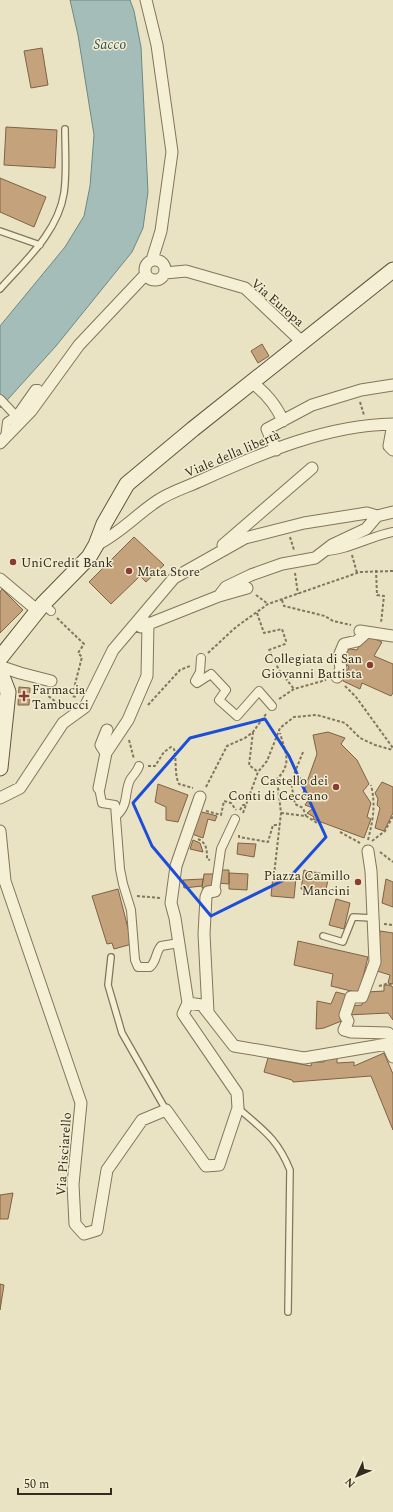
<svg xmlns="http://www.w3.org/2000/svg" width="393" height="1512" font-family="Spectral,serif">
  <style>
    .water { fill: #a4bdb8; stroke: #6c8986 }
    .building { fill: #c4a37c; stroke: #7e6243 }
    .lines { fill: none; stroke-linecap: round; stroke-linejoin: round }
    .service-casing { stroke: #82755b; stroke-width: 8 }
    .pedestrian-casing { stroke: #82755b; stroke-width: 10 }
    .minor-casing { stroke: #82755b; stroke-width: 13 }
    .secondary-casing { stroke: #63563e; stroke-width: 17 }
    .path { stroke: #82755b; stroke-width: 2; stroke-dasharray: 3 2; stroke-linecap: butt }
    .service { stroke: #f5f0d5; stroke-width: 5.5 }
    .pedestrian { stroke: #f5f0d5; stroke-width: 8 }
    .minor { stroke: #f5f0d5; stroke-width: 11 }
    .secondary { stroke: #f5f0d5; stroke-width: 15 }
    .marked { fill: none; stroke: #1d4ed8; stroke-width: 3; stroke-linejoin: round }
    .poi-dot { fill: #8b3c31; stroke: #f2ecd1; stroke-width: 1.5 }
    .labels { text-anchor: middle; stroke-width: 3; stroke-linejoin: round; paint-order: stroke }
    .street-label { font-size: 13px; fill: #332b1e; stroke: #f2ecd1 }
    .poi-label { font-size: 13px; fill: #332b1e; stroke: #f2ecd1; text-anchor: start }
    .water-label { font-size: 14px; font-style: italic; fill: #2f4f51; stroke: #f2ecd1 }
  </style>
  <rect width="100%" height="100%" fill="#e9e3c3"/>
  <!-- water -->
  <path class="water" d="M70,0H130L134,11L141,47L148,192L143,228L132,252L56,346L0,408V326L65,247L84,216L90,186L94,135L78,35Z"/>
  <!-- building -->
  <path class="building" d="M42,48L48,85L31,88L24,51Z
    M6,127L57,130L55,168L4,165Z
    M0,178L46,197L34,227L0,212Z
    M262,344L269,356L258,363L251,351Z
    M134,537L164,565L146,582L140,576L111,604L89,582Z
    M2,589L23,610L0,633V592Z
    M365,635L382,642L374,656L393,664V693L391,696L362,683L360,689L343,681L349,667L344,662L343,657L345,652L350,649L357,650Z
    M19,687L30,688L29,705H18Z
    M328,732L345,738L341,744L357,760L369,784L363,791L371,803L367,817L371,819L364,838L313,819L314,817L307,813L313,808L305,805L309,799L302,796L317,754L313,735Z
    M382,782L393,787V813L384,831L375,828L380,808L377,805L378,799L375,793Z
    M158,784L188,795L178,822L166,820V807L155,802Z
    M198,811L217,816L215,821L208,819L203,838L192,834Z
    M193,840L200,843L203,852L190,849Z
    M238,843L256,844L254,857L237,854Z
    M221,870H229V884L217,883Z
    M304,870L329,875L325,894L301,889Z
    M229,873L248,874L247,890L229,889Z
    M204,874H218L214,888H202Z
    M273,876L296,878L294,898L271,896Z
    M203,879L202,886L184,888L183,880Z
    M386,879L393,882V907L382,903Z
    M118,889L132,944L114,949L112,943L107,944L92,896Z
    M336,899L350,903L344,929L329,925Z
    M380,931L393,933V984L388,983L390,975L377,971Z
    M298,941L368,957L359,993L331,986L333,974L294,965Z
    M384,985H389L393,987V1020L388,1013L347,1015L349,1006L362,1005L364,995L367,992L384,991Z
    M336,992L348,995L344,1020L324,1028L316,1029L317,1001L331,1004Z
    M384,1053L393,1074V1130L371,1076L293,1082L292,1080L264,1072L268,1058L311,1066L312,1062H324L325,1059L337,1058V1063L354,1062V1066Z
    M13,1193L8,1219H0V1195Z
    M0,1284L4,1285L0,1310Z"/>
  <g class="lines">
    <!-- service casing -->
    <g class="service-casing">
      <path id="service" d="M0,231L40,245
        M0,289C25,261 58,232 64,193C67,172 65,150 65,129
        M323,936L343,942L353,917L372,918
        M111,957L108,985L122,1033L166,1110
        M238,1108C263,1130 277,1138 290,1170L288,1312"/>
    </g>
    <!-- pedestrian casing -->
    <g class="pedestrian-casing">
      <path id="pedestrian" d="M0,399L16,416L7,422L5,438
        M16,416L35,389H38L37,393L25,406L31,411
        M324,551C346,551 371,536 393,532
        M43,604L51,611
        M201,658L200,672L195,681L197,683L211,674L226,690L219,700L237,716L259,691L272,706
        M99,788L102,803L115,805L120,869L123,884L131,910L135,960L138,967H150C157,961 155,953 161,946L179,943
        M116,816C129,805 124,793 130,780C133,775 137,772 139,766
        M215,891L221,849L235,819"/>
    </g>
    <!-- minor casing -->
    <g class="minor-casing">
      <path id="minor" d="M146,0L157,45L172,152L161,231L152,260
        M145 270a10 10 0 1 1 20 0a10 10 0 1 1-20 0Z
        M165,273L186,271L245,288L302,342
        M251,382C265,392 276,405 283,421
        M393,424L389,446L393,450
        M0,443L31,411L79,345L146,274
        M276,450L267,429L312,405L361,390L393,385
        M96,545C119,534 136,515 157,501C170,492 187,487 202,480C262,453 326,425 393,424
        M223,545L312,468
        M0,579L38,611
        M219,596L226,587L251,575L282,564L315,558L332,545L366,529L377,516
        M141,627L219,596L247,588
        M360,631L393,636
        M2,667L20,673L51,681
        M337,677L341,669L339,656L344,644L357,641L367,632
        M106,753L101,745L107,730
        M99,788L106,753L128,720L147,676L148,623
        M0,798L20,788L63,723L85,707L113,650L174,578L245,538L304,523L367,513L377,516L393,512
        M0,831L5,881L81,1103L73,1184L75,1224L84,1234L97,1230L107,1170L142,1120L166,1110L206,1166L219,1165L238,1108L237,1093L183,1014L188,1003L202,1005L234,1046L304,1058L387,1044L393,1057
        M368,851L371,871L375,962L362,997H351L345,1015L348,1021L344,1030L351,1032L388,1033L393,1038
        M188,1003L175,918L171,903L176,866L200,797
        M208,1012L204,934L206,897L208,892L215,891"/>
    </g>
    <!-- secondary casing -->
    <g class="secondary-casing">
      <path id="secondary" d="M0,658L43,604L89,557L96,545L104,524L127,484L193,429L393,270
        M0,671L8,692L0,768"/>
    </g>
    <!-- path -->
    <path class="path" d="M360,402L364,415
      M290,537L294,550
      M352,555L357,573
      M376,570L377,595L384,596L381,623
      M295,573L298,594
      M256,595L268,604
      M282,600L284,606L325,616L333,621L351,625
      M257,613L264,633L282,629L286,641L285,644L269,650L279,670L294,689
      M57,618L84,644L78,653L82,657L72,696L77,697
      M208,653L236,627L268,604L360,572L393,571
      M345,686L356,697L393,748
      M48,692L47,695L65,709
      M279,699L294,689L326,680
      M148,705L180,670L190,666
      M253,732L249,765L258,772
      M129,740L134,759
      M303,752L291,782L295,804L303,808L306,816
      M148,766H155L164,752L171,747L174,749C177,760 174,774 179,784L193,788
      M206,787L227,746L245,738L253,732L266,714
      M240,810L243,805H246
      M206,811L221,815L224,801L231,803L236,810
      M243,813L258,772L267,761L280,728L294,717L317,715L345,723L360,738L375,745L393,750
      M281,813L306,816L317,823
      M340,832L360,843
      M239,835V837L268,842L273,825H280
      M198,839C207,843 207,850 207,859L210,860
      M368,840C373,819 376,806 371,785
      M372,841L385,831L393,816
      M380,852L393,862
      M274,875L281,813L277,779C293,763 285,752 280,733
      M137,896L160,898
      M384,924L393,925
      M379,986L386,984L393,985"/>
    <!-- service -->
    <use href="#service" class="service"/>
    <!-- pedestrian -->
    <use href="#pedestrian" class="pedestrian"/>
    <!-- minor -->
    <use href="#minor" class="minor"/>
    <!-- secondary -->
    <use href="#secondary" class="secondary"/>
  </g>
  <!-- marked area -->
  <path class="marked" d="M265,719L289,756L326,837L290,877L211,916L152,846L133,803L190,738Z"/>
  <!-- markers -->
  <g class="poi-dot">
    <circle cx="13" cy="562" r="4"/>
    <circle cx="129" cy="571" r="4"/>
    <circle cx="370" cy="665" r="4"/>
    <path d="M22 690h4v4h4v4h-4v4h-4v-4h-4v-4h4z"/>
    <circle cx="336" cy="787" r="4"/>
    <circle cx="358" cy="882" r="4"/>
  </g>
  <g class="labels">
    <!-- street labels -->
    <g class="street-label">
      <text transform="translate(278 302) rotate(41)" y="5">Via Europa</text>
      <text transform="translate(232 453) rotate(-23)" y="5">Viale della libertà</text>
      <text transform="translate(63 1154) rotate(-86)" y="5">Via Pisciarello</text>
    </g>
    <!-- poi labels -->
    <g class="poi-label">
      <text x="21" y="567">UniCredit Bank</text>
      <text x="137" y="576">Mata Store</text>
      <text x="362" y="663" text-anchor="end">Collegiata di San<tspan x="362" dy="15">Giovanni Battista</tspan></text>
      <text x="32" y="694">Farmacia<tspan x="32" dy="15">Tambucci</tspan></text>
      <text x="328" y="785" text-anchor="end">Castello dei<tspan x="328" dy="15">Conti di Ceccano</tspan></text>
      <text x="350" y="880" text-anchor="end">Piazza Camillo<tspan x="350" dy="15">Mancini</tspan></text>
    </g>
    <!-- water labels -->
    <g class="water-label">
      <text x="110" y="49">Sacco</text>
    </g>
  </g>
  <!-- north arrow -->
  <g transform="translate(357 1476) rotate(226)" stroke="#f2ecd1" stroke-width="3" paint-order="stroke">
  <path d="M0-3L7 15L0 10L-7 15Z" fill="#332b1e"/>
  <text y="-6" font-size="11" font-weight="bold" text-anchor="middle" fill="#332b1e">N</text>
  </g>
  <!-- scale -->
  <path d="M18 1488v6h93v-6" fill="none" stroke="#332b1e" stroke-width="2"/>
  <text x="24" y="1488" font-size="12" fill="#332b1e" stroke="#f2ecd1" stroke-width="3" paint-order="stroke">50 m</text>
</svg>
